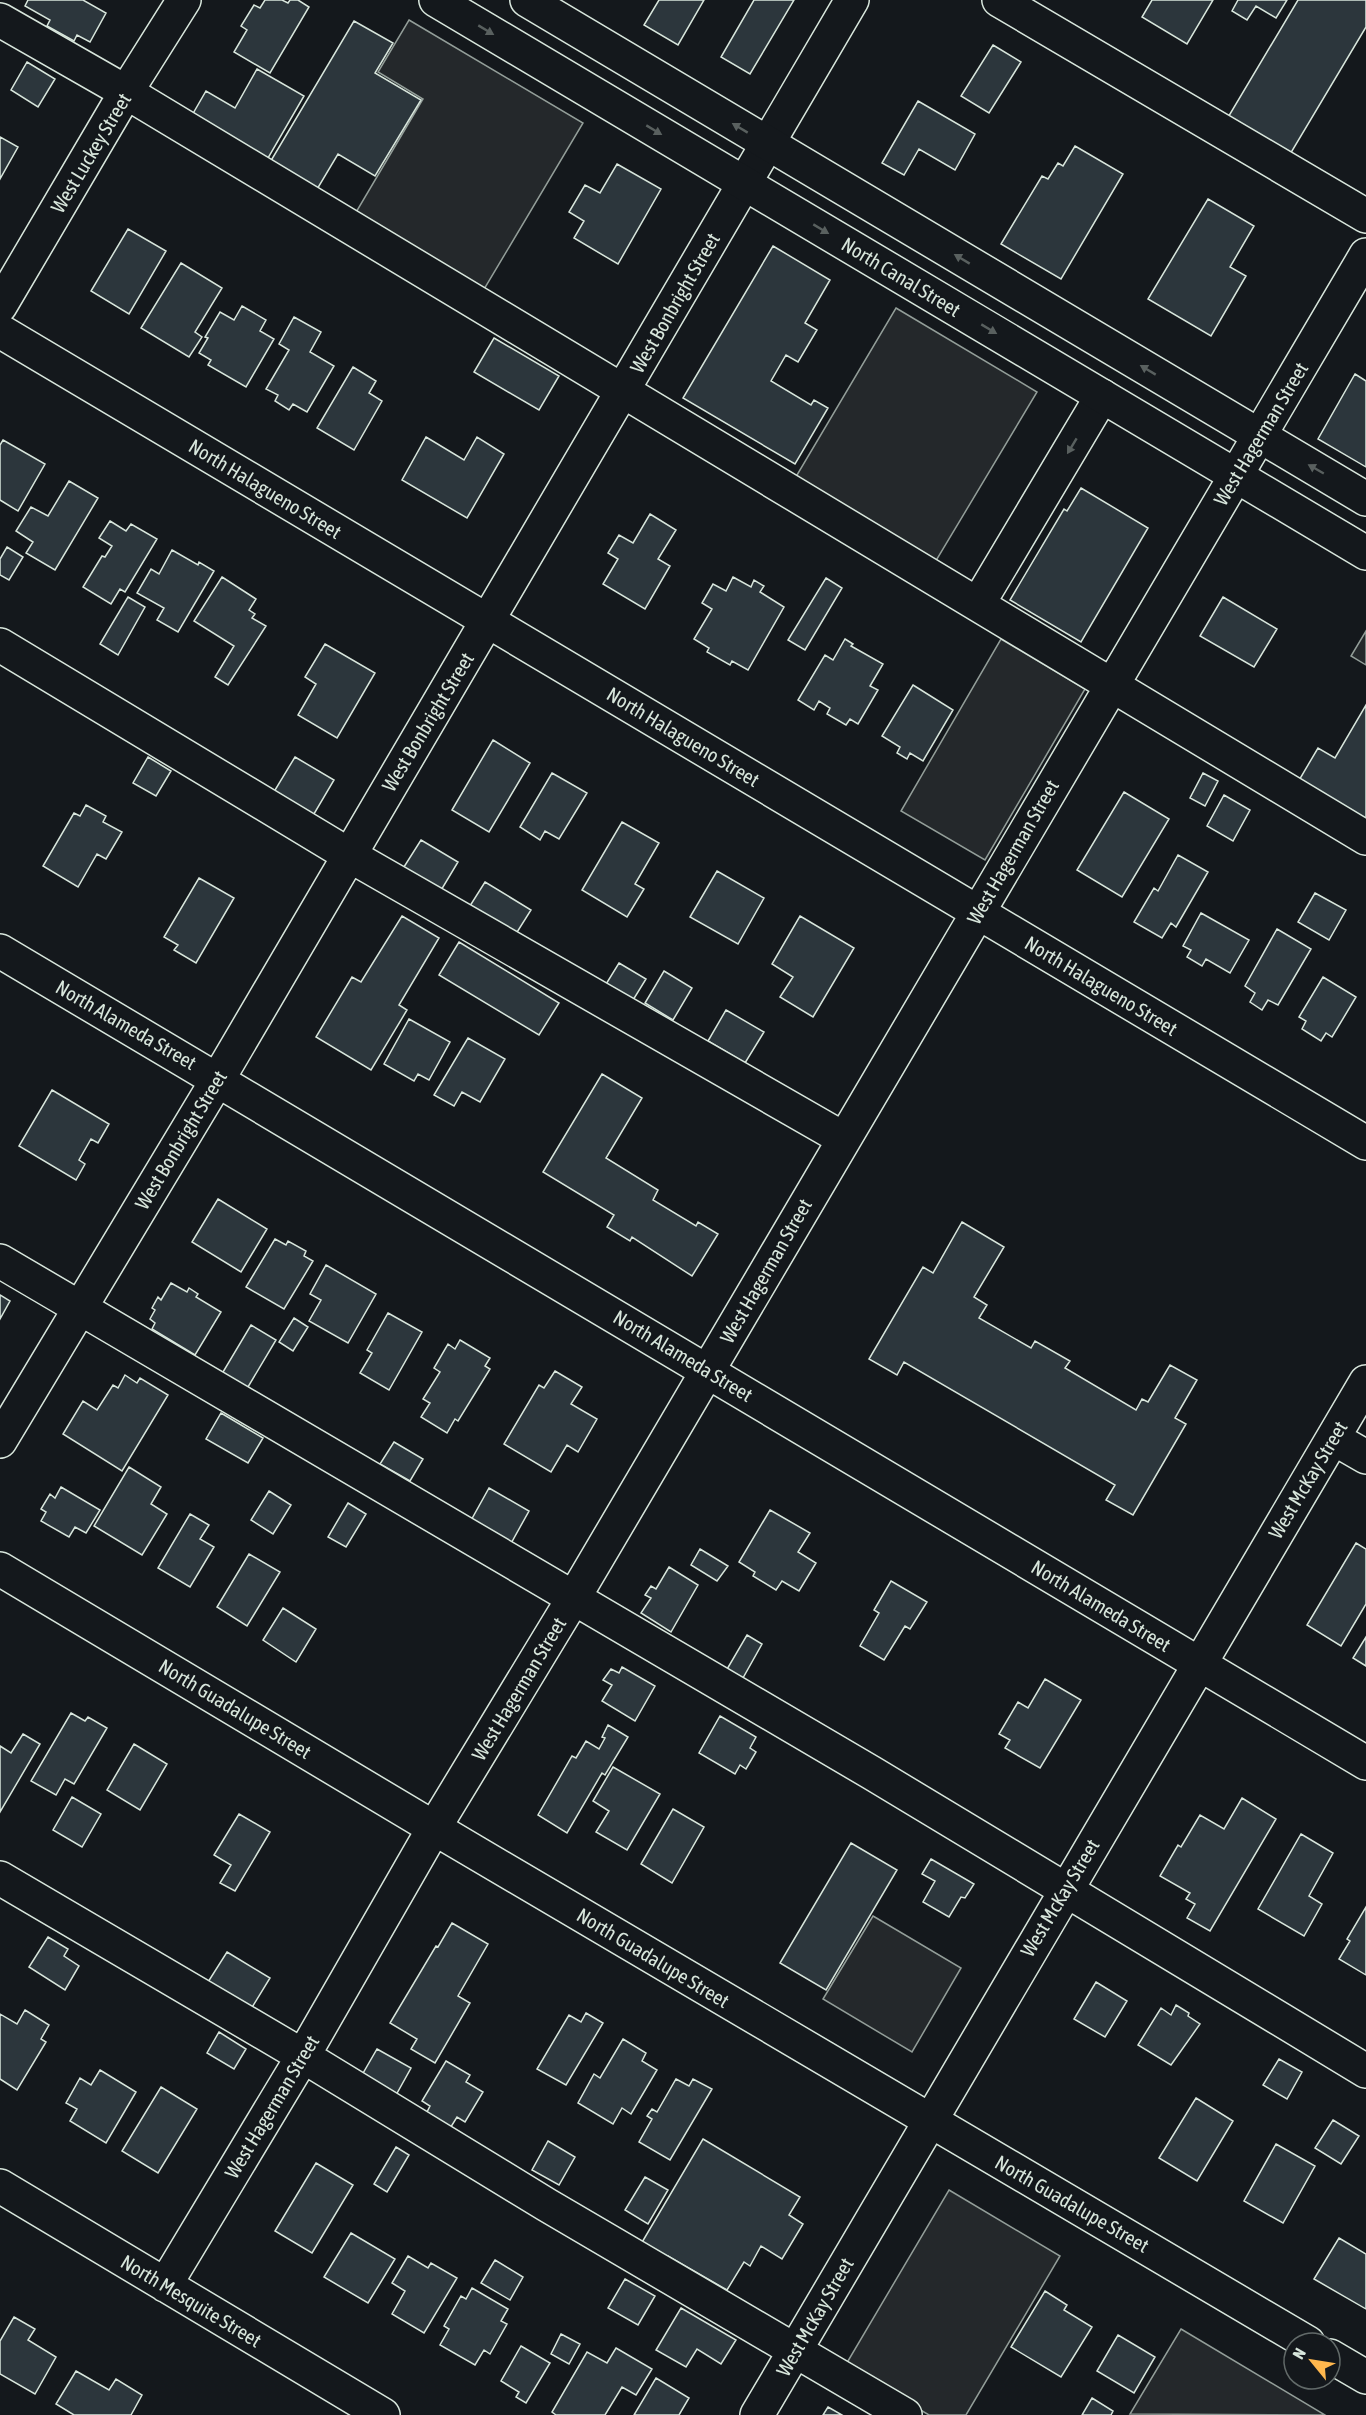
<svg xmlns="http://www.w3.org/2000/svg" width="1366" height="2415" font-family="'Asap Condensed',sans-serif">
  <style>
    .parking { fill: #24282b; stroke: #939e99; stroke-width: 1.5 }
    .building { fill: #2c363c; stroke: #d8e6dc; stroke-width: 1.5 }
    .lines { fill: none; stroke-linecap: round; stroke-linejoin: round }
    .minor-casing { stroke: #d8e6dc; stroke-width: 36 }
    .highway-casing { stroke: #d8e6dc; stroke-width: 36 }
    .minor { stroke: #14181c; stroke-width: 33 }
    .highway { stroke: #14181c; stroke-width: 33 }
    .oneway { fill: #59605f }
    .labels { text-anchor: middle; stroke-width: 4.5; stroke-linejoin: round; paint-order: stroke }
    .street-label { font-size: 20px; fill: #d8e6dc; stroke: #14181c }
  </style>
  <rect width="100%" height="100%" fill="#14181c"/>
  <!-- parking -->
  <path class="parking" d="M409,20L583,123L480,296L352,219L423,99L378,72Z
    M896,308L1037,392L934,564L794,480Z
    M1366,631V665L1351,656Z
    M1001,639L1085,689L985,860L901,811Z
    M873,1916L961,1968L912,2052L823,1999Z
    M949,2190L1060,2256L966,2415H929L845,2366Z
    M1181,2329L1325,2415L1130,2414Z"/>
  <!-- building -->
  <path class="building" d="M28,0H83L106,13L90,42L77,35L74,41L47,26L50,20L25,6Z
    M265,0H282L288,3L290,0H298L309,7L270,73L234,52L247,30L241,26L254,5L260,8Z
    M659,0H704L678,45L644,25Z
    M754,0H794L750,74L721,57Z
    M1152,0H1213L1187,44L1142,17Z
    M1238,0H1287L1276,18L1256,6L1247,20L1232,11Z
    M1298,0H1366V27L1289,156L1227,119Z
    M354,21L393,43L375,73L421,100L375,176L338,154L313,196L266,169Z
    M993,45L1021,62L989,113L961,96Z
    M27,62L55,79L38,107L11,90Z
    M257,69L304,96L264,165L191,117L206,91L235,108Z
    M918,101L975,134L955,170L919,149L904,175L882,163Z
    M0,137L18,147L0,179Z
    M1075,146L1123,174L1061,279L1001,244L1042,176L1048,179L1058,163L1063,166Z
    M617,164L661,189L618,264L574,238L584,221L569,212L585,185L600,193Z
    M1208,199L1254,226L1230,267L1246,276L1211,336L1148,299Z
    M128,229L166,251L129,314L91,291Z
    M773,246L830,280L805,323L817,330L798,362L786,355L771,381L811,405L814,400L828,408L795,464L683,398Z
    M181,263L222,288L195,332L202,337L189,357L141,328Z
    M242,306L266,320L260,331L274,339L246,387L208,365L211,360L199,353L208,338L205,337L220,312L234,320Z
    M294,317L321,332L310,352L334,366L307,412L293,404L289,410L275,401L278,395L266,389L289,350L279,344Z
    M494,338L559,376L539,410L474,372Z
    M353,367L376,381L369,393L382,401L354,450L317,428Z
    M1355,374L1366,381V467L1318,439Z
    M426,437L464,460L477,437L504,454L467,518L402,480Z
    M3,440L45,464L18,511L0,500V445Z
    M69,481L98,498L55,570L26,553L33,542L16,531L31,507L48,516Z
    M1081,488L1148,528L1081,642L1010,600L1064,509L1067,511Z
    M650,514L676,530L658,559L670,566L645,609L603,584L618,559L608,553L619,535L633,543Z
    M110,521L126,531L131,524L157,539L125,592L120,589L111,604L83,587L102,556L105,557L112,546L99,538Z
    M7,547L23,557L9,580L0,575V559Z
    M172,550L198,565L199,562L214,571L178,632L157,620L164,608L137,593L151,569L159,574Z
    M222,577L256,599L249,610L255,614L252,618L266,626L228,685L215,677L234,646L194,621Z
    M733,577L751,587L754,580L764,586L760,592L784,607L748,670L732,661L730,665L707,652L709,648L694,639L712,609L702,603L713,584L726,591Z
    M826,578L842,588L805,650L788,640Z
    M128,597L145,607L118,655L100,644Z
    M1223,597L1277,629L1254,667L1200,636Z
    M845,639L853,644L851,646L883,664L870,686L878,690L858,724L850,719L846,725L827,714L830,708L819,701L814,710L798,700L825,655L833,660Z
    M325,644L375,673L337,738L298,715L316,684L305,677Z
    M913,685L953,710L923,761L910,753L907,759L897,753L900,747L882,736Z
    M1366,705V823L1298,782L1318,748L1335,758Z
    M493,740L530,763L489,832L452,810Z
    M148,757L171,771L156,796L133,783Z
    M295,757L334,780L311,819L272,795Z
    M552,773L587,793L559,839L545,831L540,840L520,827Z
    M1203,773L1218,781L1205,806L1190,798Z
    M1124,792L1169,819L1122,897L1077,870Z
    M1224,795L1250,810L1233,841L1207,826Z
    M86,805L106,816L103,822L122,832L106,859L97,854L78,887L43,866L74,813L80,816Z
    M622,822L659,843L635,884L644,889L627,917L582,890Z
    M421,840L458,862L440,892L402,870Z
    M1178,855L1208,872L1176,927L1171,923L1162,938L1134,922L1154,888L1158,891Z
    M717,871L764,898L738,944L690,917Z
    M199,878L234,898L196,963L174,950L178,945L164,937Z
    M485,882L531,910L514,937L468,909Z
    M1315,893L1346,910L1329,940L1298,922Z
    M1201,913L1249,940L1230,973L1206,959L1202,966L1187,957L1191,950L1183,946Z
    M402,916L439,938L399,1005L407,1010L371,1070L316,1037L352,977L361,982Z
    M800,916L854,948L813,1017L780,997L793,977L772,964Z
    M1277,929L1311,949L1278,1005L1268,1000L1262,1010L1250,1002L1255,993L1245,986Z
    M459,942L559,1003L539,1035L439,975Z
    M619,963L646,979L630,1005L603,989Z
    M664,971L692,988L673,1020L645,1003Z
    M1323,977L1356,997L1332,1037L1326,1033L1321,1041L1302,1029L1306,1021L1299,1017Z
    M726,1010L764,1032L745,1063L708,1041Z
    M409,1019L450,1042L429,1080L418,1074L414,1081L384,1064Z
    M468,1038L505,1059L480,1102L462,1092L454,1106L434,1095Z
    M602,1074L642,1098L606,1158L658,1190L653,1200L696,1226L698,1222L718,1234L692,1276L632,1237L630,1241L607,1227L614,1215L543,1172Z
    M52,1090L109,1124L98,1143L91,1139L79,1160L85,1164L76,1180L19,1146Z
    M218,1199L267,1229L241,1272L192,1242Z
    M962,1222L1004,1247L974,1297L987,1305L979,1318L1031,1348L1035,1341L1070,1361L1065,1368L1136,1410L1142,1399L1148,1402L1170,1365L1197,1380L1175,1418L1186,1424L1133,1515L1106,1500L1115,1485L904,1362L897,1375L869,1359L923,1267L933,1273Z
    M275,1239L286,1245L288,1241L306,1251L304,1256L313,1261L284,1309L246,1287Z
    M326,1265L376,1294L348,1343L309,1321L321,1300L310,1294Z
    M171,1283L187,1292L189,1288L198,1294L196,1297L221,1312L195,1355L152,1329L155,1323L150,1319L155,1310L152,1308L158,1297L161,1300Z
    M0,1295L10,1301L0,1319Z
    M388,1313L422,1332L389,1390L360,1373L372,1353L367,1350Z
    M294,1318L308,1327L293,1351L279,1342Z
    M251,1325L276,1340L245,1392L220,1377Z
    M460,1340L490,1358L485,1366L490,1369L458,1421L455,1419L447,1433L421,1417L430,1403L423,1399L440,1372L434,1368L448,1344L455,1349Z
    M555,1371L582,1387L571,1404L597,1419L578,1452L567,1445L551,1472L504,1444L539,1385L544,1388Z
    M125,1375L137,1383L140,1378L168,1395L122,1471L63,1434L83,1401L97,1410L113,1385L118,1388Z
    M221,1413L263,1438L248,1463L206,1439Z
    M394,1442L423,1459L410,1481L380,1464Z
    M129,1467L161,1487L151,1504L167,1514L142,1555L94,1526Z
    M61,1487L100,1510L86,1533L75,1527L69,1537L41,1521L46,1512L41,1509L50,1494L55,1498Z
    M489,1488L529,1511L509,1547L469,1524Z
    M269,1491L291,1505L273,1534L251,1520Z
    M348,1503L366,1514L346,1547L328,1537Z
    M770,1510L810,1533L798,1552L816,1563L799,1591L782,1581L776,1590L753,1576L755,1572L739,1562Z
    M190,1514L209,1525L200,1539L214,1547L190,1587L158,1568Z
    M1356,1543L1366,1549V1604L1341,1646L1307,1625Z
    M700,1549L728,1566L717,1581L691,1565Z
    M249,1554L280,1572L247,1626L217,1607Z
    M669,1567L698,1585L671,1632L641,1613L651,1598L645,1595L651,1586L656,1589Z
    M891,1581L927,1602L910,1629L905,1626L884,1660L860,1646L879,1613L874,1610Z
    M283,1608L316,1629L296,1662L263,1640Z
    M747,1635L762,1644L739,1685L723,1676Z
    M1366,1637V1666L1353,1658Z
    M622,1667L655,1686L635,1721L602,1701L612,1685L603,1680L611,1669L619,1673Z
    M1045,1679L1081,1700L1040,1768L1005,1748L1010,1740L999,1734L1018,1702L1028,1708Z
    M71,1713L85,1721L88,1717L107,1728L74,1784L65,1779L56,1795L31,1781Z
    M720,1716L756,1737L750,1748L756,1752L746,1769L740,1765L735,1774L699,1753Z
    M608,1725L628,1737L605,1775L602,1773L567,1833L538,1815L572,1756L576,1758L586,1741L599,1749L605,1738L602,1737Z
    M23,1734L40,1744L0,1812V1746L11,1753Z
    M134,1744L167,1764L140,1810L107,1790Z
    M613,1767L660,1794L627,1850L596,1832L609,1811L593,1801Z
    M72,1797L101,1814L82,1847L53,1830Z
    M1242,1798L1276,1819L1210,1931L1187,1918L1195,1904L1186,1899L1190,1893L1160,1876L1178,1845L1181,1847L1200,1815L1224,1829Z
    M673,1809L704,1827L672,1883L641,1864Z
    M239,1814L270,1832L235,1891L220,1883L231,1865L214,1855Z
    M1301,1834L1333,1853L1309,1896L1322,1904L1304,1936L1258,1909Z
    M851,1843L897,1870L826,1990L780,1963Z
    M931,1859L974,1884L965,1898L961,1897L949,1917L923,1902L935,1881L922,1874Z
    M1366,1907V1975L1339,1959L1350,1941L1347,1939Z
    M452,1923L488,1944L458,1996L470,2003L435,2063L411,2049L417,2039L390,2023L436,1946L438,1947Z
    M48,1937L68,1949L64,1956L79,1966L65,1990L29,1967Z
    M227,1952L270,1978L251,2009L208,1982Z
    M1096,1982L1127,2001L1105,2037L1074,2019Z
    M1176,2005L1189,2013L1188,2016L1200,2024L1171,2065L1138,2045L1161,2008L1171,2015Z
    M25,2010L49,2025L41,2039L46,2042L17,2090L0,2079V2014L17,2024Z
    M586,2013L603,2023L566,2085L537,2069L569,2015L581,2022Z
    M219,2032L246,2049L234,2069L207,2053Z
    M623,2039L646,2053L642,2061L657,2070L631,2114L622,2108L613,2124L578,2103L594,2074L600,2078Z
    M377,2049L411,2068L396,2095L362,2075Z
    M1279,2059L1302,2072L1287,2099L1263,2085Z
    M446,2061L470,2075L466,2082L483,2092L465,2122L457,2117L449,2130L425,2116L430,2106L422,2101Z
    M100,2070L136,2092L106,2143L70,2121L77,2109L66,2103L80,2078L91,2085Z
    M676,2079L689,2086L693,2079L712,2089L670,2160L639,2142L652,2119L647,2116L652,2109L657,2112Z
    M161,2087L197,2109L158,2173L122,2151Z
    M1196,2098L1233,2121L1197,2181L1159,2158Z
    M1333,2120L1359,2136L1341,2164L1315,2148Z
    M703,2139L800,2197L789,2215L803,2224L782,2259L761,2246L750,2266L744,2262L727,2290L668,2256L663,2264L638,2249Z
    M548,2141L575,2157L559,2185L532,2170Z
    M1276,2144L1315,2166L1283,2223L1244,2201Z
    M396,2147L409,2155L387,2192L374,2184Z
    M316,2163L353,2185L312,2253L275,2231Z
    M645,2177L668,2190L648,2224L625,2210Z
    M351,2233L395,2259L368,2303L324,2277Z
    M1339,2238L1366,2254V2309L1314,2279Z
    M408,2256L428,2268L431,2263L457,2278L424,2333L392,2314L405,2291L392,2283Z
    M495,2260L523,2277L510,2300L481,2283Z
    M625,2279L655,2296L638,2325L608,2308Z
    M472,2288L508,2309L501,2321L507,2324L490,2354L484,2350L475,2365L440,2345L449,2329L444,2326L461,2296L466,2299Z
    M1045,2291L1067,2305L1064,2310L1092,2327L1061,2377L1011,2347Z
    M681,2308L736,2340L721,2364L697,2349L686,2367L656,2350Z
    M14,2317L35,2329L28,2340L56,2357L35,2394L0,2374V2341Z
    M561,2334L580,2344L569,2364L551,2354Z
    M1118,2335L1155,2357L1134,2393L1097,2371Z
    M521,2346L550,2363L526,2403L516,2397L519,2392L501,2381Z
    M616,2348L652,2369L636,2395L622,2387L605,2415H556L552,2412L587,2352L607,2363Z
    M76,2371L109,2390L116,2379L142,2395L131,2415H74L56,2404Z
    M656,2378L689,2398L679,2415H634Z
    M1092,2398L1113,2411L1111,2415H1082Z
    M828,2407L842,2415H823Z"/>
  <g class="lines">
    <!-- minor casing -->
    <g class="minor-casing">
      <path id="minor" d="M999,0L1366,216
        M0,20L126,92L1366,838
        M0,306L126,92L184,0
        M0,331L1366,1143
        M978,604L1102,396
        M0,645L349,855L844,1139
        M0,951L1366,1763
        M0,1261L872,1773L1366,2071
        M1333,1438L1366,1457
        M0,1441L218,1079L852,0
        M0,1569L434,1828L1308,2343
        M0,1878L303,2056L547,2205L905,2415
        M0,2186L383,2415
        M165,2285L303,2056L434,1828L573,1599L1366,255
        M1330,2356L1366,2377
        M757,2415L1366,1382"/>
    </g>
    <!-- highway casing -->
    <g class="highway-casing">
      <path id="highway" d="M436,0L1366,553
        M527,0L1366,499"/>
    </g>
    <!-- minor -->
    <use href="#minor" class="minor"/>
    <!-- highway -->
    <use href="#highway" class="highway"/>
  </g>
  <!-- one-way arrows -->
  <defs><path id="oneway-solid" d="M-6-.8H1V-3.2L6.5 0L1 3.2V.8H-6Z" transform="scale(1.5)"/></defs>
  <g class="oneway">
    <use href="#oneway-solid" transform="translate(486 30) rotate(31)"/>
    <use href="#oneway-solid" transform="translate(740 128) rotate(-149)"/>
    <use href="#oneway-solid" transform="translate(654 130) rotate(31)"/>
    <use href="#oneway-solid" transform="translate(821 229) rotate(31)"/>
    <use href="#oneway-solid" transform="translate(962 259) rotate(-149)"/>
    <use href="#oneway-solid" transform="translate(989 329) rotate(31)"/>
    <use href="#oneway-solid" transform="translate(1148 370) rotate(-149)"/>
    <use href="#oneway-solid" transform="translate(1072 446) rotate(121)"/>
    <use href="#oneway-solid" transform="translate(1316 469) rotate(-150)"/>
  </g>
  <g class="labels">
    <!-- street labels -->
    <g class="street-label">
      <text transform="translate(91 153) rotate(-59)" y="7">West Luckey Street</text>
      <text transform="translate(901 277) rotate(31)" y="7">North Canal Street</text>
      <text transform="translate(675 303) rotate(-60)" y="7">West Bonbright Street</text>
      <text transform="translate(1261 434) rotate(-59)" y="7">West Hagerman Street</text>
      <text transform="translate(265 489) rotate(31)" y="7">North Halagueno Street</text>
      <text transform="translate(428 722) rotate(-59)" y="7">West Bonbright Street</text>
      <text transform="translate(683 737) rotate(31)" y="7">North Halagueno Street</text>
      <text transform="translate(1013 852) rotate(-60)" y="7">West Hagerman Street</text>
      <text transform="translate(1101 986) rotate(31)" y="7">North Halagueno Street</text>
      <text transform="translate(126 1025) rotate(30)" y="7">North Alameda Street</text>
      <text transform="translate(181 1140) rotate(-59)" y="7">West Bonbright Street</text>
      <text transform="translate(766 1271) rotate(-60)" y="7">West Hagerman Street</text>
      <text transform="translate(683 1356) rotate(31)" y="7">North Alameda Street</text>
      <text transform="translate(1308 1480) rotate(-59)" y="7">West McKay Street</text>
      <text transform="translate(1101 1606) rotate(31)" y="7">North Alameda Street</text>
      <text transform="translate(519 1689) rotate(-59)" y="7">West Hagerman Street</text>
      <text transform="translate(235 1709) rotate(31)" y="7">North Guadalupe Street</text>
      <text transform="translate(1060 1898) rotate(-59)" y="7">West McKay Street</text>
      <text transform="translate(653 1958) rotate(31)" y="7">North Guadalupe Street</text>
      <text transform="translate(272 2107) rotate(-59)" y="7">West Hagerman Street</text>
      <text transform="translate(1072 2204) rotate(30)" y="7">North Guadalupe Street</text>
      <text transform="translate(191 2301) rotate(31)" y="7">North Mesquite Street</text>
      <text transform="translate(815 2317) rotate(-60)" y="7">West McKay Street</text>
    </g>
  </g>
  <!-- north arrow -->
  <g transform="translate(1312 2361) rotate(300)"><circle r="28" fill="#14181c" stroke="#626a69" stroke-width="1.5"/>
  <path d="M0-4.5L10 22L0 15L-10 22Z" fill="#ffb74d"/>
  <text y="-9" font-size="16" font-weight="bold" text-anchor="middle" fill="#d8e6dc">N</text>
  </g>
</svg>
